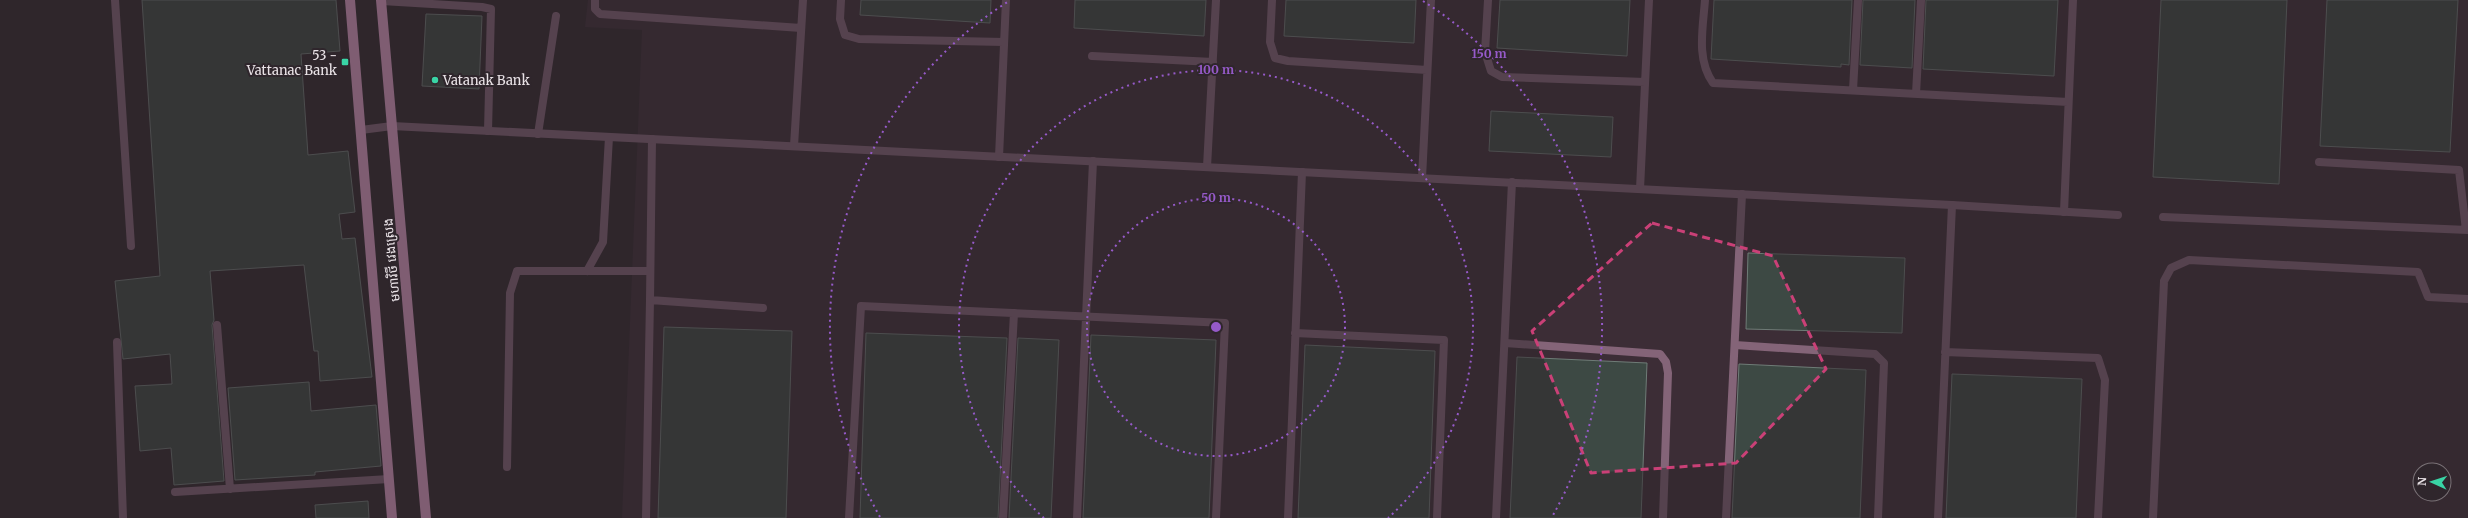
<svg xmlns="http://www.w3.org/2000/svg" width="2468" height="518" font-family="Merriweather,'Noto Sans Khmer',serif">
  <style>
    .built { fill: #3c2d36; fill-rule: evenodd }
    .building { fill: #3d4944; stroke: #6f7c77 }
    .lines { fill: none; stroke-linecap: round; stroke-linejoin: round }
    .service { stroke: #846478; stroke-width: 8 }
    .minor { stroke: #846478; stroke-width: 8 }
    .primary { stroke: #df9fc8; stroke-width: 10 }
    .marked { fill: none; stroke: #ca4077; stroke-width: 3; stroke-dasharray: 8 5; stroke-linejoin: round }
    .ring { fill: none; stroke: #965ac9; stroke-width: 2; stroke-dasharray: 2 4 }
    .poi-dot { fill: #39d4a5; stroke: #2f262c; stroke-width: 1.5 }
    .labels { text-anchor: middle; stroke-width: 4; stroke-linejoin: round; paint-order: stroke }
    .poi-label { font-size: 13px; fill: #e9e2e6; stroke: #2f262c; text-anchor: end }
    .street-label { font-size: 13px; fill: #e9e2e6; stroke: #2f262c }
    .centre { fill: #965ac9; stroke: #2f262c; stroke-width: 2 }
    .ring-label { font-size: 12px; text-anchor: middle; font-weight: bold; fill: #965ac9; stroke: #2f262c; stroke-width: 4; stroke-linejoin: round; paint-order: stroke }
  </style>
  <rect width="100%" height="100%" fill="#2f262c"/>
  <!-- built -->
  <path class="built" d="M588,0H2468V518H622L642,30L585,27ZM2420,470H2444V494H2420Z"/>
  <!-- building -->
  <path class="building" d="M142,0H336L340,51L301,54L308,155L348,151L355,212L339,214L342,239L355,238L372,377L320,381L318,351H314L304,265L210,271L214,320L212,325L224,481L174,485L171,448L140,451L135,386L172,384L170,354L123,359L115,281L160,276Z
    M861,0H991L990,23L860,15Z
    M1075,0H1206L1204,36L1074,28Z
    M1286,0H1416L1414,43L1284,36Z
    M1500,0H1630L1627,56L1497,48Z
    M1714,0H1852L1849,65L1841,64V67L1711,59Z
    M1863,0H1915L1912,68L1860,65Z
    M1926,0H2058L2054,76L1923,69Z
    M2161,0H2287L2279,184L2153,177Z
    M2327,0H2458L2450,152L2320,146Z
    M426,14L482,16L479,89L422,86Z
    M1491,111L1613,117L1611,157L1489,151Z
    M1748,253L1905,258L1902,333L1746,329Z
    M664,327L792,331L786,518H658Z
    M866,333L1007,338L998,518H860Z
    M1091,335L1216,340L1209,518H1083Z
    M1018,338L1059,340L1051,518H1009Z
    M1305,345L1435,351L1429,518H1298Z
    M1517,357L1647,363L1641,518H1510Z
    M1739,364L1866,370L1860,518H1732Z
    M1952,374L2082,379L2076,518H1946Z
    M309,382L311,411L376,405L381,466L315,472V475L235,480L228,388Z
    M368,501L369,518H316L315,505Z"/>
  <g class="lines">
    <!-- service -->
    <path class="service" d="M115,0L131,246
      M595,0V9L600,14L801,28
      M841,0L840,19L845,35L859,39L1004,42
      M1272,0L1270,42L1275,58L1288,61L1427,70
      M1488,0L1485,52L1491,71L1502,77L1645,82
      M1705,0C1703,28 1696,59 1713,83L2068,102
      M382,1L482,7L491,9L488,131
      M1092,56L1213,62
      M1853,90L1858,0
      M1916,94L1921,0
      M538,134L556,16
      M652,139L650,300L763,308
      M794,146L803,0
      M999,157L1006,0
      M2319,162L2459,170L2466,230
      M1207,167L1216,0
      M1422,178L1431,0
      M1640,189L1649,0
      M2064,212L2073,0
      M2163,217L2468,230
      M587,271L603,242L609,137
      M1295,333L1444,340L1437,518
      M1505,343L1660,354L1666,362L1668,373L1663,518
      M1735,345L1875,354L1884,363L1878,518
      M1945,352L2098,358L2105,380L2098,518
      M507,467L510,293L517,271H650
      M646,518L650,300
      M849,518L861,306L1225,323L1216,518
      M1003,518L1014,313
      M1077,518L1093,161
      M1288,518L1302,172
      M1496,518L1512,182
      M1726,518L1742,194
      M1938,518L1952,205
      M2153,518L2164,281L2171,268L2189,260L2418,272L2428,297L2468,299"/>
    <!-- minor -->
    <path class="minor" d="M361,130L392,126L1952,205L2118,215
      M217,325L230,489
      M117,342L123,518
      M175,492L389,479"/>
    <!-- primary -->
    <path class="primary" d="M350,0L392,518
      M381,0L426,518"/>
  </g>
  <!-- marked area -->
  <path d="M0 0H2468V518H0ZM1652,223L1773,256L1826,369L1736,463L1591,473L1532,331Z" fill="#2f262c" fill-opacity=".55" fill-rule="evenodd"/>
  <path class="marked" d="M1652,223L1773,256L1826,369L1736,463L1591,473L1532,331Z"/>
  <!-- distance rings -->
  <g class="ring">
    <circle cx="1216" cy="327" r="129"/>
    <path d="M1044 518A257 257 0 1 1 1388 518"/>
    <path d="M880 517A386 386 0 0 1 1009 1M1423 1A386 386 0 0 1 1552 517"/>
  </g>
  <!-- markers -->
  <g class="poi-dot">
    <rect x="341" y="58" width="8" height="8" rx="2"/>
    <circle cx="435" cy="80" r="4"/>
  </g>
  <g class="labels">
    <!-- poi labels -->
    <g class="poi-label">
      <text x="337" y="60">53 -<tspan x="337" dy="15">Vattanac Bank</tspan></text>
      <text x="443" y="85" text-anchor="start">Vatanak Bank</text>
    </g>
    <!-- street labels -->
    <g class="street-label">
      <text transform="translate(391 260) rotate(-95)" y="5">មហាវិថី វេងស្រេង</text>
    </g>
  </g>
  <circle cx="1216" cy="327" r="6" class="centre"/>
  <g class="ring-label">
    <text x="1489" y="58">150 m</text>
    <text x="1216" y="74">100 m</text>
    <text x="1216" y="202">50 m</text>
  </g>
  <!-- north arrow -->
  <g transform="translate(2432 482) rotate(273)"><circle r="19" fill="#2f262c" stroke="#797176"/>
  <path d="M0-3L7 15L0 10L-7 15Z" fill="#39d4a5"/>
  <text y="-6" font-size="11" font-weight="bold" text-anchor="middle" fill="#e9e2e6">N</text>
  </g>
</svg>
